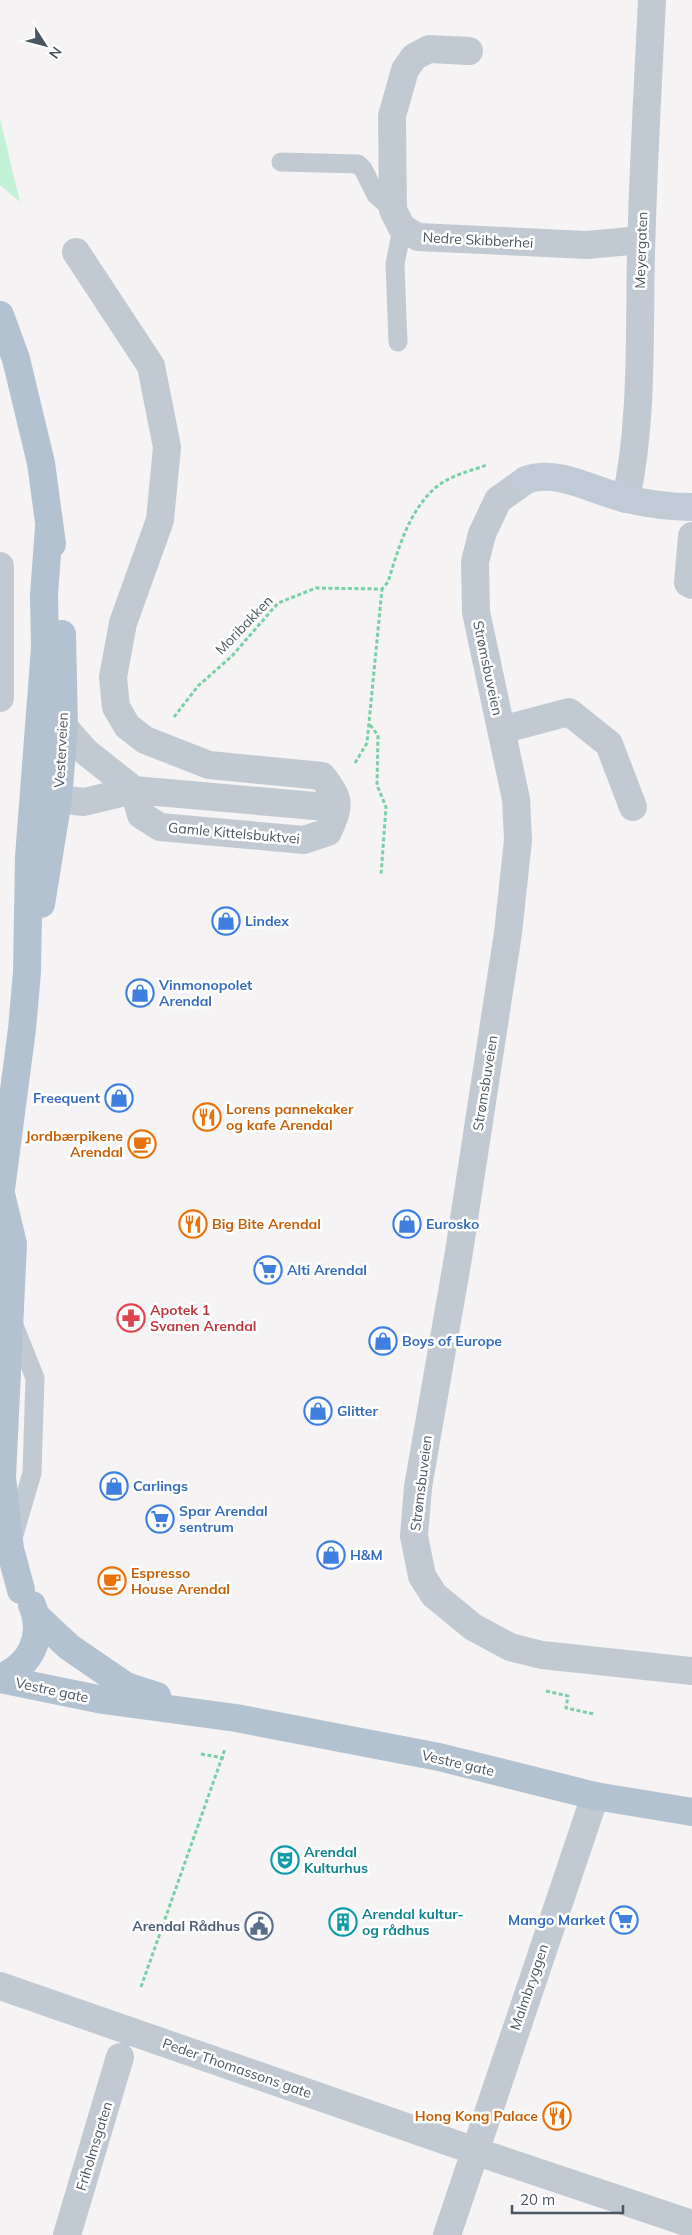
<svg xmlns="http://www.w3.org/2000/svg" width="692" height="2235" font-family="Mulish,sans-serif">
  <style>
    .green { fill: #c3f1d5 }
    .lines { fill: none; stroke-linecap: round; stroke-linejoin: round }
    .path { stroke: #7ad0a6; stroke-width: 3; stroke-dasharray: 4 2.5; stroke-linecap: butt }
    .lane { stroke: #c1cad2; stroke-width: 19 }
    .street { stroke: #c1cad2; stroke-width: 28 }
    .secondary { stroke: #c1cbd6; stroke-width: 28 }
    .primary { stroke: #b3c2d1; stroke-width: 28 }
    .labels { text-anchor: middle; stroke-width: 5; stroke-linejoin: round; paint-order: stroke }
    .street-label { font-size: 14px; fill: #4a5661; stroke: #fff }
    .shop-label { font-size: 14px; font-weight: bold; fill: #366cbe; stroke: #fff; text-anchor: start }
    .food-label { font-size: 14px; font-weight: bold; fill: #c56008; stroke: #fff; text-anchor: start }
    .health-label { font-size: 14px; font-weight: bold; fill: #be3a42; stroke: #fff; text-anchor: start }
    .culture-label { font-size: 14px; font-weight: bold; fill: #0d838f; stroke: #fff; text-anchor: start }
    .service-label { font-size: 14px; font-weight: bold; fill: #4e5e75; stroke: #fff; text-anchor: end }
  </style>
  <rect width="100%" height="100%" fill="#f5f3f3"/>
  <!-- green -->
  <path class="green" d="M0,119L20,202L0,185Z"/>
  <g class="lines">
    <!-- path -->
    <path class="path" d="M174,717L198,686L232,656L278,603L316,588L382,589L388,582C398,550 408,513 434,489C448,476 470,471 487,465
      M370,725L378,735L377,785L386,807L381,875
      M355,763L367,743L382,589
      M546,1691L568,1696L566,1708L594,1714
      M201,1754L224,1758
      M141,1987L225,1749"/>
    <!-- lane -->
    <path class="lane" d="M281,162L358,164L363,169L376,195L393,210
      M398,342L395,264L402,228
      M13,1538L32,1473L35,1378L13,1323"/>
    <!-- street -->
    <path class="street" d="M469,51L429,49L414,57L405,70L392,116L393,210L402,228L418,237L587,245L641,240
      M76,252L151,366L167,447L160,520L123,623L113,677L116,707L127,726L145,740L209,765L322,776C341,801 340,804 328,832L304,840L160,827L141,815L134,790
      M526,480L498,500L482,534L475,562L476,612L516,799L518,840L508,933L458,1258L418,1487L414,1536L422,1576L434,1595L473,1627L510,1647L542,1655L692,1671
      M626,499C643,419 639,335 641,254C643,169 648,84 652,0
      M692,536L688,583L692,585
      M0,566V698
      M64,727L86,752L134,790
      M501,730L569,712L609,744L633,807
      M45,780L58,799L84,802L134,790L326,807
      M0,1986L507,2162L692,2224
      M67,2235L120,2057
      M447,2235L595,1796"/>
    <!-- secondary -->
    <path class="secondary" d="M526,480C559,468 594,492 627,499C648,504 671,507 692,507"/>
    <!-- primary -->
    <path class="primary" d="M0,315L16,359L41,463L52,544
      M41,904L58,799L64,727L62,634
      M1,1194L13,1244L2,1477L10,1549L21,1590
      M0,1197L22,1029L27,972L29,857L45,648L44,595L49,527
      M36,1616L69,1647L126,1686L157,1696
      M0,1678C31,1665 45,1637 32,1605
      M0,1679L103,1700L236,1718L439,1757L595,1796L692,1812"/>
  </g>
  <!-- icons -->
  <defs>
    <g id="shop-ring" transform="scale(1.4375)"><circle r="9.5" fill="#fff" stroke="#3f7fe0" stroke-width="1.5"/><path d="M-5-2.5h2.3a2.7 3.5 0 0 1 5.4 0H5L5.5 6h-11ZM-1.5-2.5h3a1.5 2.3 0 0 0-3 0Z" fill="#3f7fe0"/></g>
    <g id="restaurant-ring" transform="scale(1.4375)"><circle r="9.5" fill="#fff" stroke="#e8710a" stroke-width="1.5"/><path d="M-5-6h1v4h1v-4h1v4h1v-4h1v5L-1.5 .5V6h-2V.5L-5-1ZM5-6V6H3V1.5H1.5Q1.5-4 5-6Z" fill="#e8710a"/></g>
    <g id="cafe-ring" transform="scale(1.4375)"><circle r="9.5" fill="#fff" stroke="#e8710a" stroke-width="1.5"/><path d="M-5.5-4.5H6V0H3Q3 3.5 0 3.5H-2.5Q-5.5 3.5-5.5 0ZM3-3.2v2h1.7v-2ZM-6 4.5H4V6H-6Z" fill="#e8710a"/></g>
    <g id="supermarket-ring" transform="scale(1.4375)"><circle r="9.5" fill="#fff" stroke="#3f7fe0" stroke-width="1.5"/><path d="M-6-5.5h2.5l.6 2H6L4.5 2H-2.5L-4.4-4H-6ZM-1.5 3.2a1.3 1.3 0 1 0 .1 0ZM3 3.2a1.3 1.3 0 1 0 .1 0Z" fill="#3f7fe0"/></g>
    <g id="pharmacy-ring" transform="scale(1.4375)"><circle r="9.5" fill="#fff" stroke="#e0444e" stroke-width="1.5"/><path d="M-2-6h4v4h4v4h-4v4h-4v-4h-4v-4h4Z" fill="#e0444e"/></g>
    <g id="theatre-ring" transform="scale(1.4375)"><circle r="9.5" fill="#fff" stroke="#0f9aa8" stroke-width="1.5"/><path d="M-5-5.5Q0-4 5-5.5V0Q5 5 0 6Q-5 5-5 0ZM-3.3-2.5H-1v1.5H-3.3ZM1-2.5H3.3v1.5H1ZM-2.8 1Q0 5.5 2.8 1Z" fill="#0f9aa8"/></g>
    <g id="building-ring" transform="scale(1.4375)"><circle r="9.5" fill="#fff" stroke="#0f9aa8" stroke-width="1.5"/><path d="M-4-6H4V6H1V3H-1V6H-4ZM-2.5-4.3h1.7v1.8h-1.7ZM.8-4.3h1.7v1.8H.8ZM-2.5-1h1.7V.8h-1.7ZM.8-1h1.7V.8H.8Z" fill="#0f9aa8"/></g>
    <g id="civic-ring" transform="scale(1.4375)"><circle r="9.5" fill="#fff" stroke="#5c6f8a" stroke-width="1.5"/><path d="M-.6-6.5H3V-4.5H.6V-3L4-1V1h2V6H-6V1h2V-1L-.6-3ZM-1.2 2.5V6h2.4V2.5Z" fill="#5c6f8a"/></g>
  </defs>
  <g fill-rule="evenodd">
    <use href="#shop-ring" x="226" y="921"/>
    <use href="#shop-ring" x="140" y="993"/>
    <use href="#shop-ring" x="119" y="1098"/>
    <use href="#restaurant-ring" x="207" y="1117"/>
    <use href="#cafe-ring" x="142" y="1144"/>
    <use href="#restaurant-ring" x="193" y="1224"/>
    <use href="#shop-ring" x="407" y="1224"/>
    <use href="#supermarket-ring" x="268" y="1270"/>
    <use href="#pharmacy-ring" x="131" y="1318"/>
    <use href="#shop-ring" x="383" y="1341"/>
    <use href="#shop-ring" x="318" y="1411"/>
    <use href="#shop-ring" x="114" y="1486"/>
    <use href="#supermarket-ring" x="160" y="1519"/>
    <use href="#shop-ring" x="331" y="1555"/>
    <use href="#cafe-ring" x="112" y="1581"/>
    <use href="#theatre-ring" x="285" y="1860"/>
    <use href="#supermarket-ring" x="624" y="1920"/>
    <use href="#building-ring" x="343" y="1922"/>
    <use href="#civic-ring" x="259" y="1926"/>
    <use href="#restaurant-ring" x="557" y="2116"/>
  </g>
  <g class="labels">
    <!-- street labels -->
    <g class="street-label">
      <text transform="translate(478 240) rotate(3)" y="5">Nedre Skibberhei</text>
      <text transform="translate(641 250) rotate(-88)" y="5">Meyergaten</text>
      <text transform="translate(244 625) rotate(-46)" y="5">Moribakken</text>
      <text transform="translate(488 668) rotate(78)" y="5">Strømsbuveien</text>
      <text transform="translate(61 750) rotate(-87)" y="5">Vesterveien</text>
      <text transform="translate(234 833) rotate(5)" y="5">Gamle Kittelsbuktvei</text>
      <text transform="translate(485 1083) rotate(-81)" y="5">Strømsbuveien</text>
      <text transform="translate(421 1483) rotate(-83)" y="5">Strømsbuveien</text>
      <text transform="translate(52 1690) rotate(12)" y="5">Vestre gate</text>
      <text transform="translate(458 1763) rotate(13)" y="5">Vestre gate</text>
      <text transform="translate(529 1987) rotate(-71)" y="5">Malmbryggen</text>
      <text transform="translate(237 2068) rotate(19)" y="5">Peder Thomassons gate</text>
      <text transform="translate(94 2146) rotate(-73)" y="5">Friholmsgaten</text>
    </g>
    <!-- shop labels -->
    <g class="shop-label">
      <text x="245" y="926">Lindex</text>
      <text x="159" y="990">Vinmonopolet<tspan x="159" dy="16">Arendal</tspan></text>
      <text x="100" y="1103" text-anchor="end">Freequent</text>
      <text x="426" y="1229">Eurosko</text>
      <text x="287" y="1275">Alti Arendal</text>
      <text x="402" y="1346">Boys of Europe</text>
      <text x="337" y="1416">Glitter</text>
      <text x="133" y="1491">Carlings</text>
      <text x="179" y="1516">Spar Arendal<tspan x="179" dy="16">sentrum</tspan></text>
      <text x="350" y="1560">H&amp;M</text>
      <text x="605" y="1925" text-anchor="end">Mango Market</text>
    </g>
    <!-- food labels -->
    <g class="food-label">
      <text x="226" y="1114">Lorens pannekaker<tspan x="226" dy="16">og kafe Arendal</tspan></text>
      <text x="123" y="1141" text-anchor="end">Jordbærpikene<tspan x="123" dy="16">Arendal</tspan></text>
      <text x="212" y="1229">Big Bite Arendal</text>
      <text x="131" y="1578">Espresso<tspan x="131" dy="16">House Arendal</tspan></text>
      <text x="538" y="2121" text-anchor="end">Hong Kong Palace</text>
    </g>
    <!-- health labels -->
    <g class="health-label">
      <text x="150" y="1315">Apotek 1<tspan x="150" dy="16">Svanen Arendal</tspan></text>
    </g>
    <!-- culture labels -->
    <g class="culture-label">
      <text x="304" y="1857">Arendal<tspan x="304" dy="16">Kulturhus</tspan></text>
      <text x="362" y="1919">Arendal kultur-<tspan x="362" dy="16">og rådhus</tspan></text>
    </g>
    <!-- service labels -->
    <g class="service-label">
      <text x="240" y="1931">Arendal Rådhus</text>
    </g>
  </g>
  <!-- north arrow -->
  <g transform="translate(45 45) rotate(126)" stroke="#ffffff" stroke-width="4" paint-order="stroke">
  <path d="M0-4L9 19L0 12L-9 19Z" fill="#4a5661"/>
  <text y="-8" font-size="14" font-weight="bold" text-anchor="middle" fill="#4a5661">N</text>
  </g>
  <!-- scale -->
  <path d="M512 2205v8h111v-8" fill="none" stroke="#4a5661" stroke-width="2.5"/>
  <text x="520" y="2205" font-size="15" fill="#4a5661" stroke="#ffffff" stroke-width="4" paint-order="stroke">20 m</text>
</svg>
